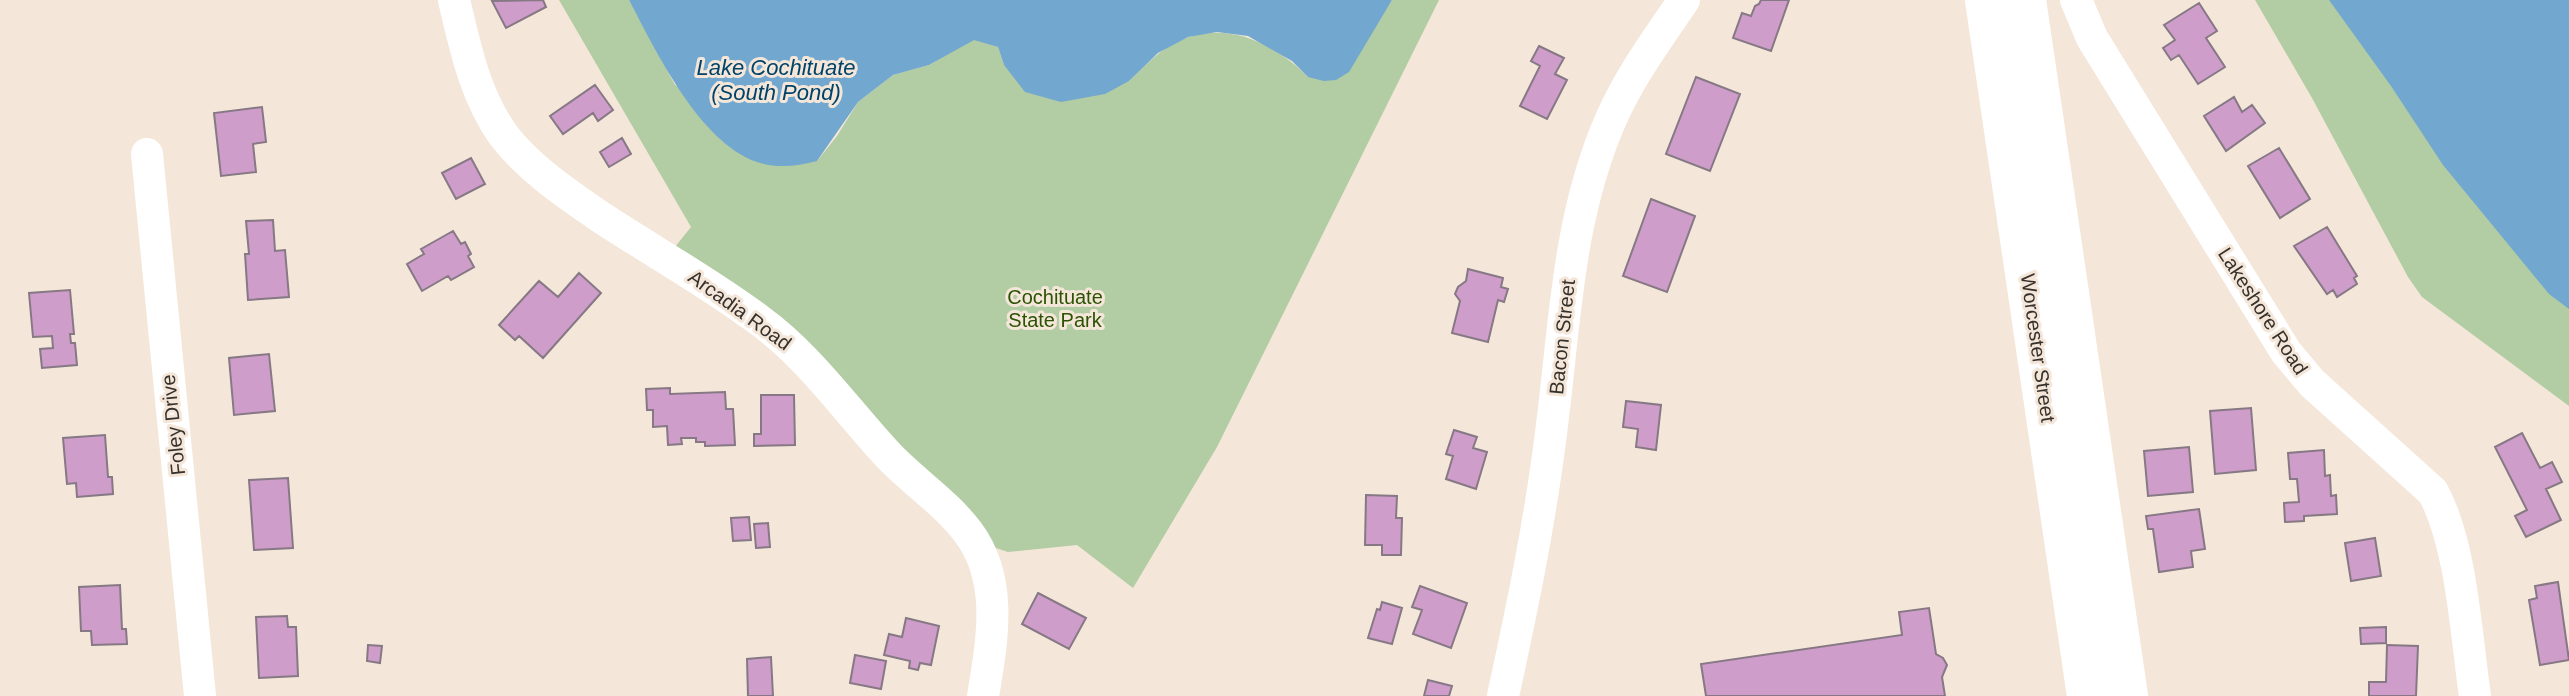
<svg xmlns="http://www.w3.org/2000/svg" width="2569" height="696" font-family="Arial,sans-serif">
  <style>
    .green { fill: #b2cca3 }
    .water { fill: #72a7d0 }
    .building { fill: #ce9dc9; stroke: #867884; stroke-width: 2 }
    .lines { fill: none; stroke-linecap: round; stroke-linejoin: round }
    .minor { stroke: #fff; stroke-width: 32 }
    .trunk { stroke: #fff; stroke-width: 44 }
    .labels { text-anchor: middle; stroke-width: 6; stroke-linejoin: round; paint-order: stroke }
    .park-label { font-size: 20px; fill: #2b5303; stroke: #f4e7d9 }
    .street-label { font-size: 20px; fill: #36312c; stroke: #f4e7d9 }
    .water-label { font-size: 22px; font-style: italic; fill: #00436a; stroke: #f4e7d9 }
  </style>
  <rect width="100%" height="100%" fill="#f4e7d9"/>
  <!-- green -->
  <path class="green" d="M559,0H629L675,85L817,161L837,136L858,102L893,75L929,65L974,39L998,47L1004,65L1129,81C1147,64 1165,44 1189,37C1234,23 1277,46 1308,77L1378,22L1392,0H1439L1217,447L1133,588L1077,545L1008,552L993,547L675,247L691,227Z
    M2255,0H2569V406L2422,297L2408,277L2312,98Z"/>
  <!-- water -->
  <path class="water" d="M629,0H1392L1349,72L1336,80L1324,81L1308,77L1292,61L1248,36L1217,32L1188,37L1158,53L1129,81L1105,94L1061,102L1025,92L1004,65L998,47L974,40L929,65L893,75L858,102L817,161C797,166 778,169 757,162C699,142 656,51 629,0Z
    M2329,0H2569V309L2549,294L2443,165L2391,86Z"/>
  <!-- building -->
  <path class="building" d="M543,0L546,7L506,28L492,1Z
    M1761,0H1789L1771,51L1733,38L1742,13L1751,16L1755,6L1759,4Z
    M2199,3L2217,31L2206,38L2225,67L2198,84L2179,55L2171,60L2163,48L2175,40L2164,25Z
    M1539,46L1564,58L1555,74L1567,80L1547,119L1520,106L1540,66L1531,61Z
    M1696,77L1740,94L1710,171L1666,154Z
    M595,85L613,110L598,121L593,113L563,134L550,116Z
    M2234,97L2242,112L2252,105L2265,123L2226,151L2204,116Z
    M262,107L266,142L253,144L256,172L221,176L214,113Z
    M622,138L631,154L609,167L600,152Z
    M2279,148L2310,199L2280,218L2248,166Z
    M471,158L485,184L456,199L442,173Z
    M1651,199L1695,216L1667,292L1623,276Z
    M273,220L275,251L285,250L289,297L248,300L245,254H249L246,221Z
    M2327,227L2357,276L2354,278L2357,284L2337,297L2333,290L2327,294L2294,246Z
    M453,231L461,244L465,242L471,254L468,256L474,267L451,280L448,276L422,291L407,264L424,254L421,249Z
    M1468,269L1503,278L1501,287L1508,289L1504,302L1498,300L1488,342L1452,333L1460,301L1455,294L1458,287L1466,281Z
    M579,273L601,293L543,358L519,336L515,340L499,325L539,281L558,297Z
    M70,290L74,334H70L71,343H75L77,365L42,368L40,349L53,348L52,336L33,337L29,293Z
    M269,354L275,411L234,415L229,358Z
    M670,388V394L725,392L726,409H733L735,445L705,446V442H696V438H681L682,444L668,445L667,426L653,427V410H647L646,389Z
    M761,395H794L795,445L754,446V434H761Z
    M1626,401L1661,405L1656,450L1636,447L1638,429L1623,427Z
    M2251,408L2256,470L2215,474L2210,411Z
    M1454,430L1477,437L1473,448L1487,452L1476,489L1446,479L1453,456L1446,454Z
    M2522,433L2540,468L2552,462L2562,482L2546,489L2561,520L2526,537L2515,516L2527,510L2495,447Z
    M105,435L108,477H112L113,494L77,497L76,483L67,484L63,438Z
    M2189,447L2193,492L2148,496L2144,451Z
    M2324,450L2325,476L2330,475L2331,496L2336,495L2337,514L2304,516V521L2285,522L2284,503L2299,502L2297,479H2290L2288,453Z
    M288,478L293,548L254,550L249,480Z
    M1366,495L1397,496L1396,518H1402L1401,555H1382V545H1365Z
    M2199,509L2205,549L2191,551L2193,567L2159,572L2153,529H2148L2146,516Z
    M749,517L751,540L733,541L731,518Z
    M768,523L770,547L756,548L754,524Z
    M2375,538L2381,576L2351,581L2345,543Z
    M2558,582L2569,660L2540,665L2529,600L2537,598L2535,586Z
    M120,585L122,629H126L127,644L92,645L91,631H81L79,587Z
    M1420,586L1467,603L1451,648L1413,634L1422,610L1412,607Z
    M1038,593L1086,618L1069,649L1022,624Z
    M1382,602L1402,608L1392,644L1368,638L1377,609L1380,610Z
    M1929,608L1936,654L1943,658L1947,665L1942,677L1945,696H1706L1701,664L1902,635L1899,612Z
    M287,616L288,627H296L298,676L259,678L256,617Z
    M906,618L939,626L931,665L920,663L918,670L909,668L910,661L884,655L889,634L902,637Z
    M2386,627V643L2361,644L2360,628Z
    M368,645L382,646L380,663L367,661Z
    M2387,645L2418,646L2416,696H2369V682H2386Z
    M855,655L886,661L881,689L850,683Z
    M771,657L773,696H748L747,659Z
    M1428,680L1452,686L1449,696H1424Z"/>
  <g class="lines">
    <!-- minor -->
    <path class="minor" d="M454,0C465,47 475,96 504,136C529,168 563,191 596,214C650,250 707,281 759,320C810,357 846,410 889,456C914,482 946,503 968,532C1004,580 992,641 983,696
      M2076,0L2092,38L2286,352L2312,383L2433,492C2462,546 2466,635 2475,696
      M147,154L200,696
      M1503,696C1522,609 1540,522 1551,433C1565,326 1567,219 1611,119C1630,76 1658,38 1684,0"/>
    <!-- trunk -->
    <path class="trunk" d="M1987,0L2089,696
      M2024,0L2126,696"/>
  </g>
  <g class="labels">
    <!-- park labels -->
    <g class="park-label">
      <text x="1055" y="304">Cochituate<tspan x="1055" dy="23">State Park</tspan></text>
    </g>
    <!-- street labels -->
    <g class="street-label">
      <text transform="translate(740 310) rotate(36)" y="7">Arcadia Road</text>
      <text transform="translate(2263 311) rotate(57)" y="7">Lakeshore Road</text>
      <text transform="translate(1562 337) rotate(-84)" y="7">Bacon Street</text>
      <text transform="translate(2038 348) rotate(82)" y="7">Worcester Street</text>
      <text transform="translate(173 425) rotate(-96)" y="7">Foley Drive</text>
    </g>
    <!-- water labels -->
    <g class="water-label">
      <text x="776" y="75">Lake Cochituate<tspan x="776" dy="25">(South Pond)</tspan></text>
    </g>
  </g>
</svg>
